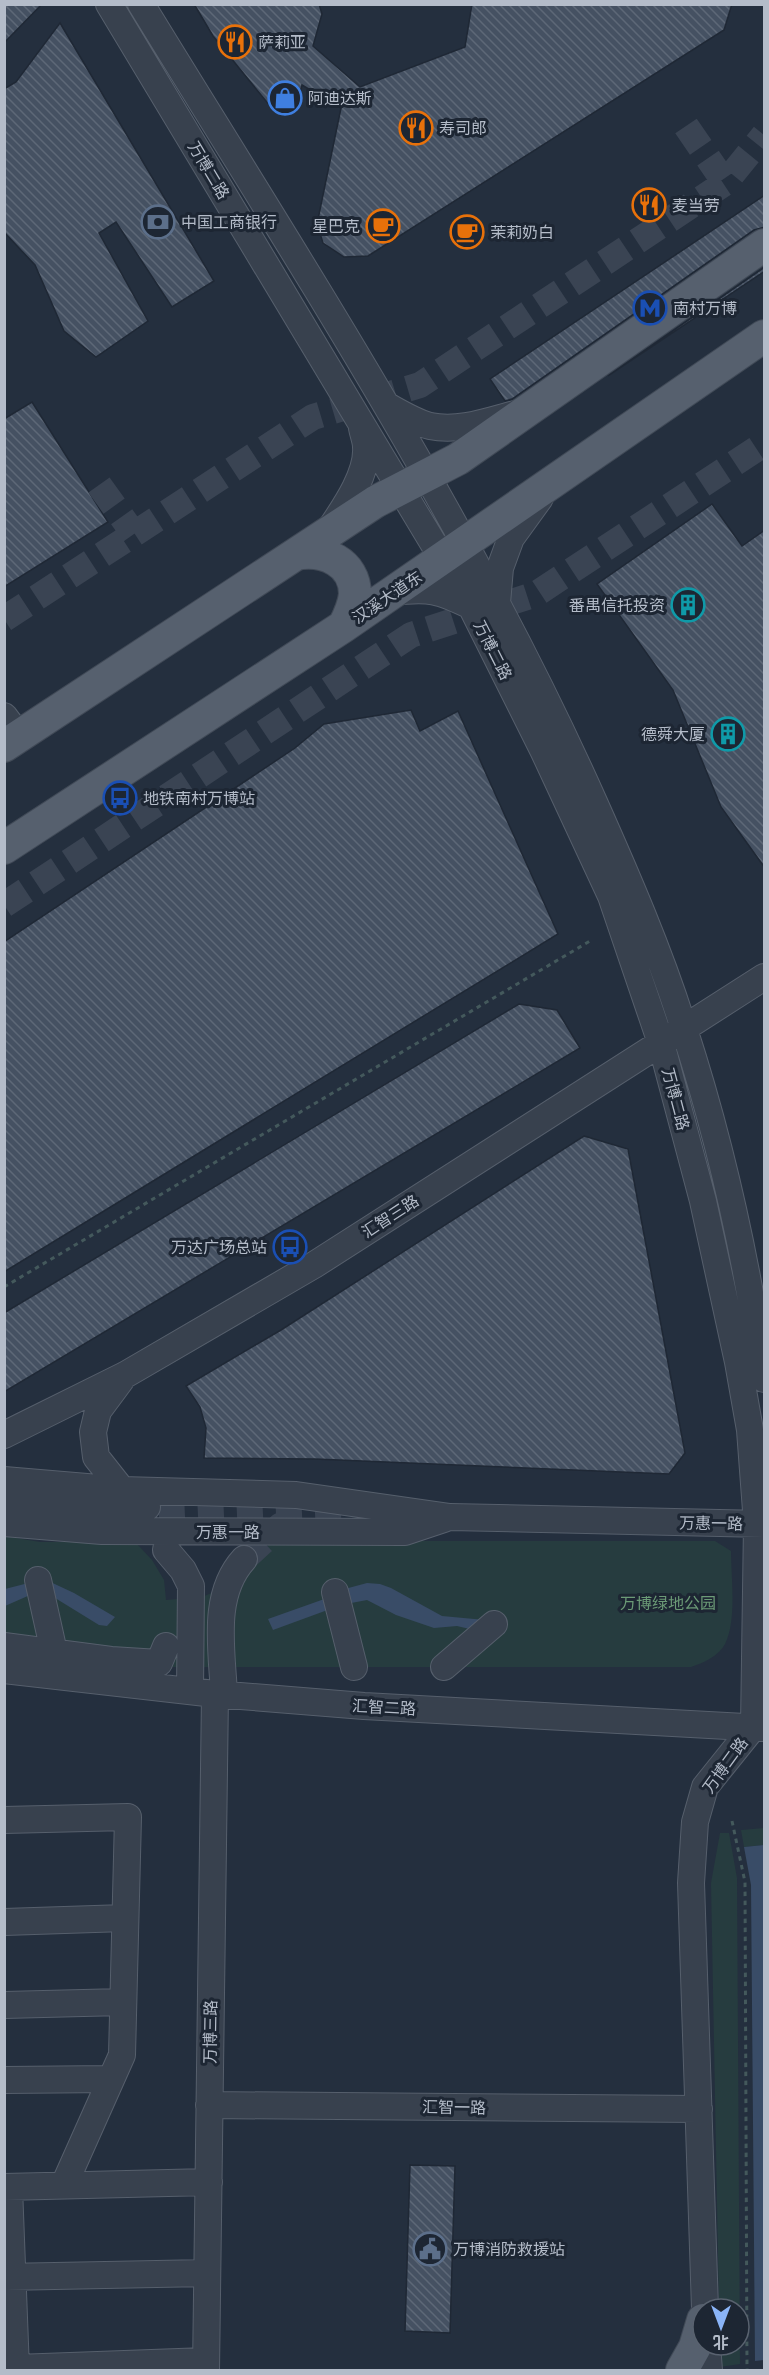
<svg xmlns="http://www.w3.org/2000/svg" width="769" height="2375" font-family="Jost,'Noto Sans SC',sans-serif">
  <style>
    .green { fill: #263c3f }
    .water { fill: #394c67 }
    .building { fill: url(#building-back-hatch); stroke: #1f2835; stroke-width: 1.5 }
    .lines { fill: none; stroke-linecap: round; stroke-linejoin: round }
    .minor-tunnel { stroke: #3a4453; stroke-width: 26; stroke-dasharray: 26 13; stroke-linecap: butt }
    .minor-casing { stroke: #565f6c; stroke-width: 28 }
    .major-casing { stroke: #414a57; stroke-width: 34 }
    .path { stroke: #44595c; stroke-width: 3; stroke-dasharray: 4.5 4.5; stroke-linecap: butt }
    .minor { stroke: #38414e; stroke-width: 26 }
    .major { stroke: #56606e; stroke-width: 32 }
    .labels { text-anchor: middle; stroke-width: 6; stroke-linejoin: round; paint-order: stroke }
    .poi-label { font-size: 16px; fill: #b4bcc9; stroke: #1d2633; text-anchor: start }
    .street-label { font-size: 16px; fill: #b4bcc9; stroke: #1d2633 }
    .park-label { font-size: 16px; fill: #6b9a76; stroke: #1d2633 }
  </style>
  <defs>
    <pattern id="building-back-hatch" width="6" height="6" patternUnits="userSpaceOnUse" patternTransform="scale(1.5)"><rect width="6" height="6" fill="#455162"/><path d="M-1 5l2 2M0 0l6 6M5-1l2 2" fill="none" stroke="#5d6877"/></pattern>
  </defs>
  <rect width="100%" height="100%" fill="#242f3e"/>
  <!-- green -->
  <path class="green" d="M4,1536L40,1542H105L137,1544L152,1560L164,1580L166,1600L202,1597L238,1582L272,1541H715L731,1551C731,1577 737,1620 725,1644C719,1656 703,1663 691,1667H114L5,1653Z
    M764,1828V1845L744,1847L741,1830Z
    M720,1833H729L737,1878L740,2364L720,2367L719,2345H739V2309H719L711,1883Z"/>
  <!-- water -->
  <path class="water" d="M44,1579L74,1593L115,1617L107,1626L99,1625L47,1593L30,1595L5,1606V1589Z
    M367,1583L380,1584L391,1588L442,1616L485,1620L478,1631L457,1626L434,1628L396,1615L367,1600L346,1604L341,1590Z
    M330,1597L333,1608L273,1630L268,1619Z
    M764,1845V2360L755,2361L751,1885L744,1847Z"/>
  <!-- building -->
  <path class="building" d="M4,4H42L4,43Z
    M194,4H319L322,14L313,46L360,87L465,47L472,4H732L724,30L368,256L344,257L323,243L317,224L341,108L302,85L298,102L270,106L213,36Z
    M60,23L214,281L172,307L116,222L99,233L148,321L96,357L64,331L35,265L4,232V89L16,82Z
    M765,195V227L754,230L512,399L505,401L490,379Z
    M765,267V271L608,376Z
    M32,402L108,522L4,587V419Z
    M712,504L742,546L765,530V868L721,807L673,690L597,584Z
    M411,710L420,731L458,711L558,934L4,1272V942L295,748L324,724Z
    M519,1004L557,1010L580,1048L4,1392V1313Z
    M584,1136L628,1149L685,1453L669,1474L315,1459L204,1458L206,1428L200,1407L186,1386L281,1330Z
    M410,2165L455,2166L450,2333L405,2331Z"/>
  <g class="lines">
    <!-- minor-tunnel -->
    <path class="minor-tunnel" d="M686,126L725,183
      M99,485L134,534
      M4,619L313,417L420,385L725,183L764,135
      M4,905L411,635L536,594L764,444
      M120,1518L341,1508
      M244,1559L280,1526L288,1522"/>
    <!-- minor casing -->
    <g class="minor-casing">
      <path id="minor" d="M109,4L471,606L544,752L611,896L661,1043L703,1201L738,1362L750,1430L757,1524L754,1726L705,1787L695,1822L691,1883L705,2309
        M141,4C301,265 469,522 594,802C627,876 660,952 684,1029C721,1143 747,1261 764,1379
        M386,405C400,413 415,422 430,426C459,432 488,421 515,414
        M330,529C344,508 368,474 366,447C366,441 363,434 362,428
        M393,592C430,588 438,590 471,606
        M497,603L500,568L511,538L540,498
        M4,716L19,736
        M121,1380L98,1411L93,1432L96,1457L122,1490
        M4,1435L125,1375L314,1265L764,977
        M4,1480L122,1490L296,1495L450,1517L764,1524
        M5,1500L93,1507H147
        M4,1523L102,1531L405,1532L444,1519
        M166,1550L183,1570L191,1586L190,1691
        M38,1580L54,1652
        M335,1592L354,1667
        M4,1646L111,1660L159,1663L166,1646
        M444,1667L494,1624
        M4,1670L215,1694L364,1706L764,1728
        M224,1694C222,1650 211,1595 244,1559
        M4,1820L128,1817L122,2055L64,2185
        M4,1922L125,1918
        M4,2005L123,2002
        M4,2080L111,2079
        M209,2105L699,2109
        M4,2187L209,2182
        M9,2187L16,2370
        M4,2277L207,2273
        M707,2345L709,2370
        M16,2368L206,2361
        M206,2370L215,1694"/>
    </g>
    <!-- major casing -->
    <g class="major-casing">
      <path id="major" d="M296,554C324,549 355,562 355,594C354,606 349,616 344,626
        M4,746L375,502L458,459L764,245
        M4,848L344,626L764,336
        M682,2370L695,2347L703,2320"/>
    </g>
    <!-- path -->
    <path class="path" d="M4,1287L590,941
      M732,1821L745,1882L747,2370"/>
    <!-- minor -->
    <use href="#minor" class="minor"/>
    <!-- major -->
    <use href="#major" class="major"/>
  </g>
  <!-- icons -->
  <defs>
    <g id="restaurant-ring" transform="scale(1.725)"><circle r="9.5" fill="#1d2633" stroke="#e8710a" stroke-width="1.5"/><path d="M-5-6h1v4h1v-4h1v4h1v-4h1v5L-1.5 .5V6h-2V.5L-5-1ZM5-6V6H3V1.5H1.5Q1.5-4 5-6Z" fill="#e8710a"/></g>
    <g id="shop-ring" transform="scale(1.725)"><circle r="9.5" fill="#1d2633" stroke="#3f7fe0" stroke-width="1.5"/><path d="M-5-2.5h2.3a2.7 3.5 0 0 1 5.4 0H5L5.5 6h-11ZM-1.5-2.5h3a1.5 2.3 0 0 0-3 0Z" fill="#3f7fe0"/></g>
    <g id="bank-ring" transform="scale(1.725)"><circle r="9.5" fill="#1d2633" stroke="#5c6f8a" stroke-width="1.5"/><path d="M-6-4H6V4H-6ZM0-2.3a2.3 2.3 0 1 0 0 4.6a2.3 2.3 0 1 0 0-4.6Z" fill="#5c6f8a"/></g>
    <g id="cafe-ring" transform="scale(1.725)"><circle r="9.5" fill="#1d2633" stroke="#e8710a" stroke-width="1.5"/><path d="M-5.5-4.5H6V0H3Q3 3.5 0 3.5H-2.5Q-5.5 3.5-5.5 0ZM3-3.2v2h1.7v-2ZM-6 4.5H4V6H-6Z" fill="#e8710a"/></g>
    <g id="metro-ring" transform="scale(1.725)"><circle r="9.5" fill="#1d2633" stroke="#1a4fb4" stroke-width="1.5"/><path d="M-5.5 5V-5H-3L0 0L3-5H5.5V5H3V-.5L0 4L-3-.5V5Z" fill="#1a4fb4"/></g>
    <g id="building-ring" transform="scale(1.725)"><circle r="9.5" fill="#1d2633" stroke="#0f9aa8" stroke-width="1.5"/><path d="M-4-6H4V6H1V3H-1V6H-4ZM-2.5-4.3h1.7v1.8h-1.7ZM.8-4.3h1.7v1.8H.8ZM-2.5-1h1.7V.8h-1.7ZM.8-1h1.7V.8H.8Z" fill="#0f9aa8"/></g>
    <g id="bus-ring" transform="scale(1.725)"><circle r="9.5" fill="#1d2633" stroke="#1a4fb4" stroke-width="1.5"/><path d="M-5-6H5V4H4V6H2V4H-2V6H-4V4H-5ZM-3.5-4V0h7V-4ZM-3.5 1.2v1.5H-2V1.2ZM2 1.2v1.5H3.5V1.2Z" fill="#1a4fb4"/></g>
    <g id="civic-ring" transform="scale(1.725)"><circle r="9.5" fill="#1d2633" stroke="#5c6f8a" stroke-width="1.5"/><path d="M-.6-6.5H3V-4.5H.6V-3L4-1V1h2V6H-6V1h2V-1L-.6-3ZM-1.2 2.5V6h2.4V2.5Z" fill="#5c6f8a"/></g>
  </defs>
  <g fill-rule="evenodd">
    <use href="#restaurant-ring" x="235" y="42"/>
    <use href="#shop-ring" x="285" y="98"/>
    <use href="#restaurant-ring" x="416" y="128"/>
    <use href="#restaurant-ring" x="649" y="205"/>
    <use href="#bank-ring" x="158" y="222"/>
    <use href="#cafe-ring" x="383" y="226"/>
    <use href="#cafe-ring" x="467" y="232"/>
    <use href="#metro-ring" x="650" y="308"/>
    <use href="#building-ring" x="688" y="605"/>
    <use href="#building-ring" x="728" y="734"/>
    <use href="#bus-ring" x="120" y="798"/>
    <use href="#bus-ring" x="290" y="1247"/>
    <use href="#civic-ring" x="430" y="2249"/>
  </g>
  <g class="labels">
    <!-- poi labels -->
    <g class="poi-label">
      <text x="258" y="48">萨莉亚</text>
      <text x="308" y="104">阿迪达斯</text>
      <text x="439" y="134">寿司郎</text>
      <text x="672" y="211">麦当劳</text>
      <text x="181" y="228">中国工商银行</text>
      <text x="360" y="232" text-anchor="end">星巴克</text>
      <text x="490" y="238">茉莉奶白</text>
      <text x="673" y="314">南村万博</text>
      <text x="665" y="611" text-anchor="end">番禺信托投资</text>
      <text x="705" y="740" text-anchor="end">德舜大厦</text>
      <text x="143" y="804">地铁南村万博站</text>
      <text x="267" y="1253" text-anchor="end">万达广场总站</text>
      <text x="453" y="2255">万博消防救援站</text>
    </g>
    <!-- street labels -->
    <g class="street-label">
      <text transform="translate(209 170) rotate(59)" y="6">万博二路</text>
      <text transform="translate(387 597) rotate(-34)" y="6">汉溪大道东</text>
      <text transform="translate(493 650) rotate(63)" y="6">万博二路</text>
      <text transform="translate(676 1099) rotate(75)" y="6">万博二路</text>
      <text transform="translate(390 1216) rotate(-33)" y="6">汇智三路</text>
      <text transform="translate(711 1523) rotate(1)" y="6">万惠一路</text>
      <text x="228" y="1538">万惠一路</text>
      <text transform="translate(384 1707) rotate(3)" y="6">汇智二路</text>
      <text transform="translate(725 1765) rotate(-54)" y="6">万博二路</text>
      <text transform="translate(210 2032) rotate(-89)" y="6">万博三路</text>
      <text transform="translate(454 2107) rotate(1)" y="6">汇智一路</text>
    </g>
    <!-- park labels -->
    <g class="park-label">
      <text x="668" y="1609">万博绿地公园</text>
    </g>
  </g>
  <!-- border -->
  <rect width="769" height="2375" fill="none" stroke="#b4bcc9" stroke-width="12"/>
  <!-- north arrow -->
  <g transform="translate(721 2327) rotate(180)"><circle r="28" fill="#1d2633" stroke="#59626f" stroke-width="1.5"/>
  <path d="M0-4.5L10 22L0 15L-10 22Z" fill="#8ab4f8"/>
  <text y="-9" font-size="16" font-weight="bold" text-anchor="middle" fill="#b4bcc9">北</text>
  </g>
</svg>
